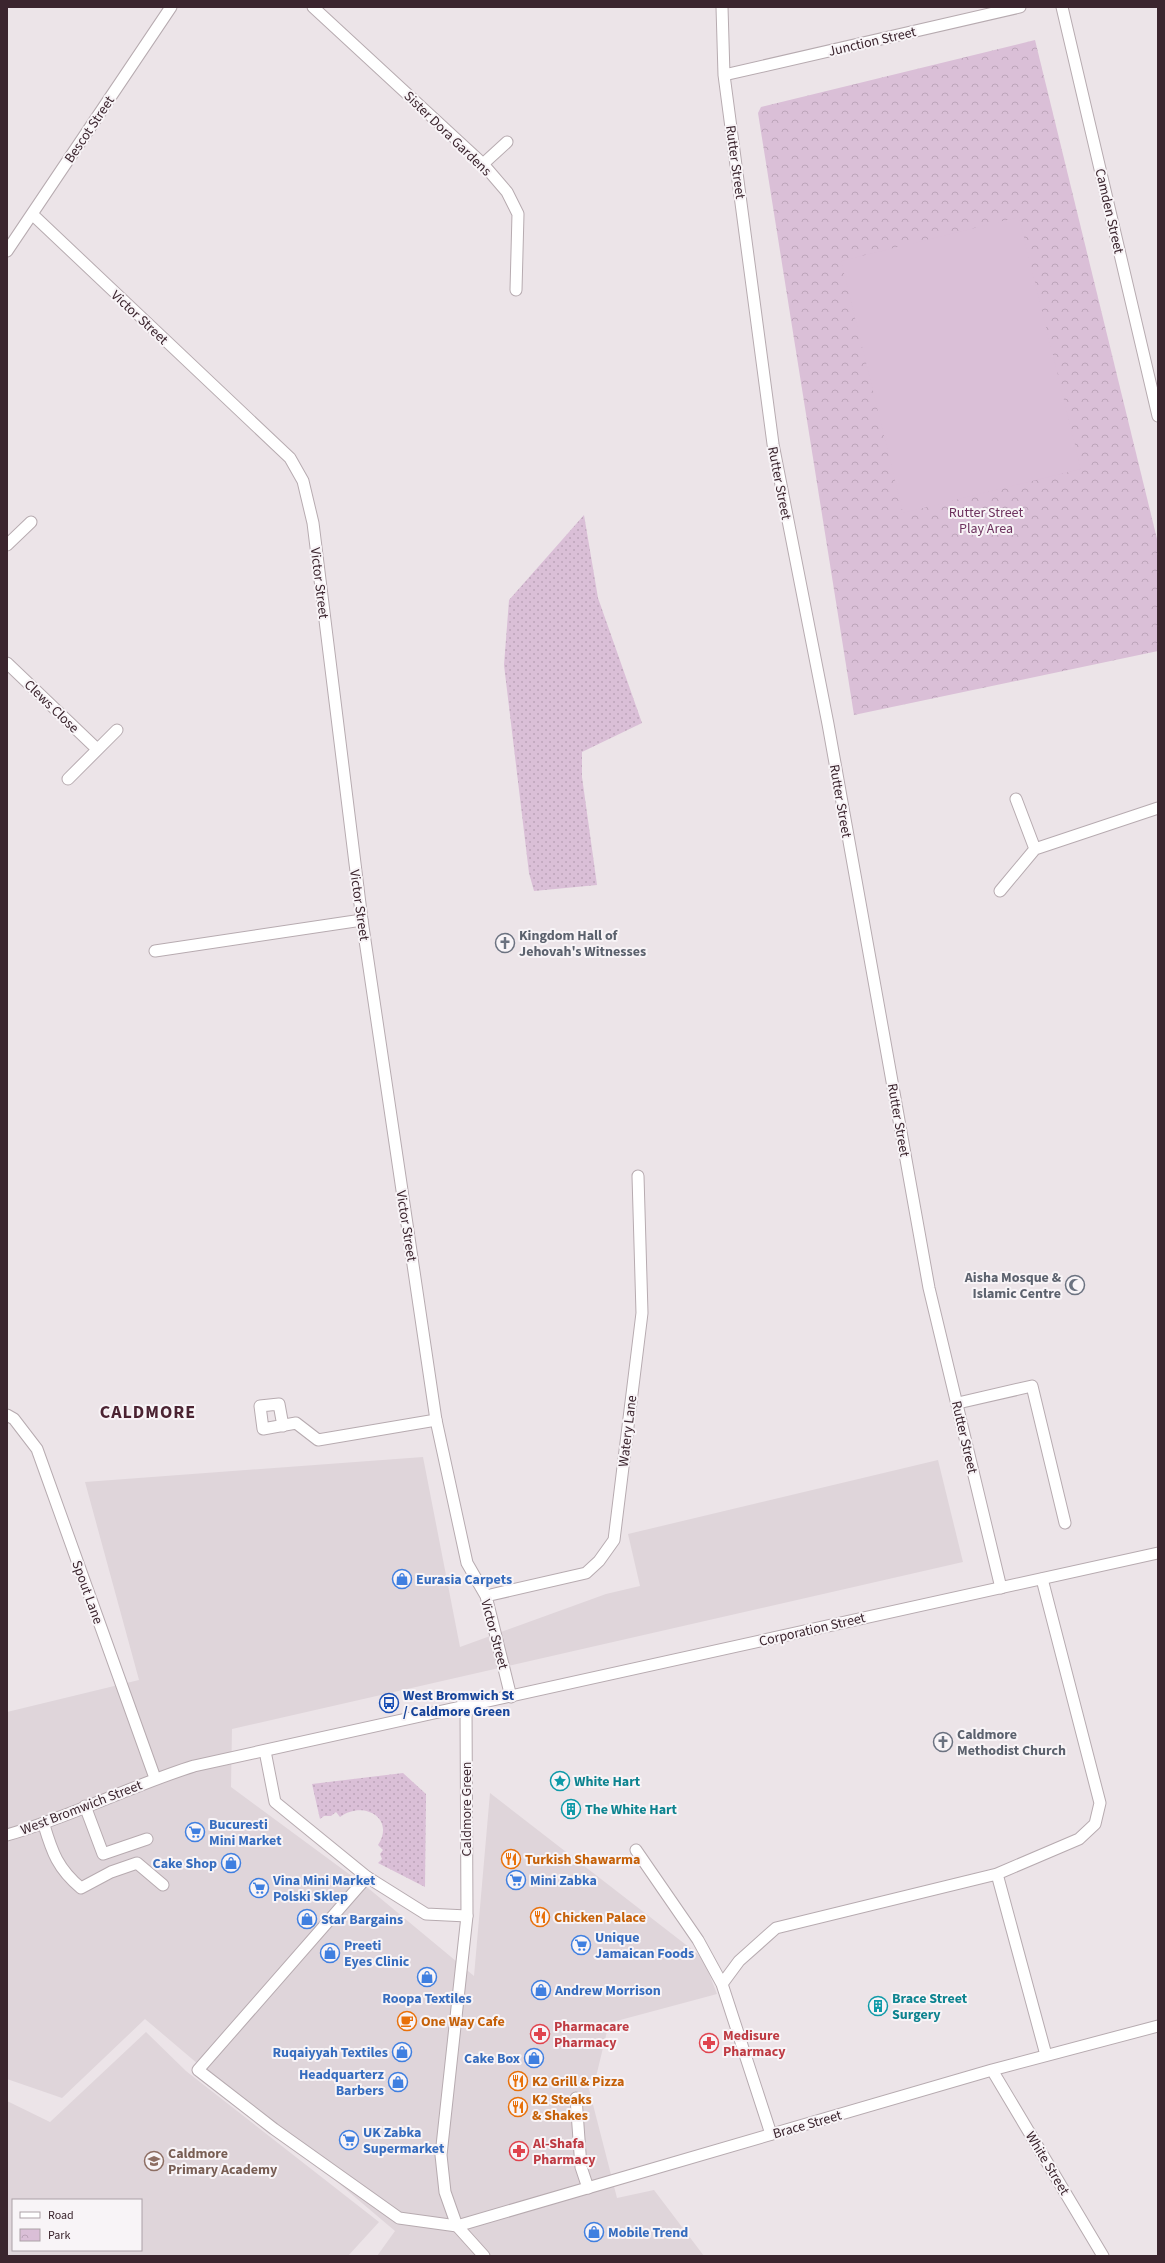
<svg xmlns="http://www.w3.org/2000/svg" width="1165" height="2263" font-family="'Source Sans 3',sans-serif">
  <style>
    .built { fill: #dfd5da; fill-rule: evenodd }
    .grass { fill: url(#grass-dots) }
    .park { fill: url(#park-crowns) }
    .garden { fill: #dabfd7 }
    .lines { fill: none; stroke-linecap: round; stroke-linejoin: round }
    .service-casing { stroke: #b7abb0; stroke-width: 13 }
    .pedestrian-casing { stroke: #b7abb0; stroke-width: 13 }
    .minor-casing { stroke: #b7abb0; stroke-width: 13 }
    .tertiary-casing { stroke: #b7abb0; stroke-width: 13 }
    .service { stroke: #fff; stroke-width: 11 }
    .pedestrian { stroke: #fff; stroke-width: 11 }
    .minor { stroke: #fff; stroke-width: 11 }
    .tertiary { stroke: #fff; stroke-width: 11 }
    .labels { text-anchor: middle; stroke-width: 4; stroke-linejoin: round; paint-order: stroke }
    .street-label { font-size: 14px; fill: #3b252e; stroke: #f8f4f7 }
    .park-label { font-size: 14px; fill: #6e335f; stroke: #f8f4f7 }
    .worship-label { font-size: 14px; font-weight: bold; fill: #5b616d; stroke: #f8f4f7; text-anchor: start }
    .shop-label { font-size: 14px; font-weight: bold; fill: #366cbe; stroke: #f8f4f7; text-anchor: start }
    .transit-label { font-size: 14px; font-weight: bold; fill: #164399; stroke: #f8f4f7; text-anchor: start }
    .culture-label { font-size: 14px; font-weight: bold; fill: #0d838f; stroke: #f8f4f7; text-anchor: start }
    .food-label { font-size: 14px; font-weight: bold; fill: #c56008; stroke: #f8f4f7; text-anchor: start }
    .health-label { font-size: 14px; font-weight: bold; fill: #be3a42; stroke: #f8f4f7; text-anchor: start }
    .education-label { font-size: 14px; font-weight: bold; fill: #785e54; stroke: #f8f4f7; text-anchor: start }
    .district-label { font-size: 18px; font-weight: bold; letter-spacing: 1px; fill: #4b2332; stroke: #f8f4f7 }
  </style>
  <defs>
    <pattern id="grass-dots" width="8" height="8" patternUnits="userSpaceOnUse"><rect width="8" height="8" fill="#dabfd7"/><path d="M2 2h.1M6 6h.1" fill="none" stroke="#bca4b9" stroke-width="1.8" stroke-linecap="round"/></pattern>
    <pattern id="park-crowns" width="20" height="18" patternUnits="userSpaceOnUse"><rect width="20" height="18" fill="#dabfd7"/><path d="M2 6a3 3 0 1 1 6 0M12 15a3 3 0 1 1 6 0" fill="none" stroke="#bca4b9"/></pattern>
  </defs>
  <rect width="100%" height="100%" fill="#ece4e8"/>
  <!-- built -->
  <path class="built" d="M423,1457L460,1647L606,1594L640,1586L628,1534L938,1460L963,1562L232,1729L231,1787L368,1888L474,1976L490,1793L703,1958L717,1994L609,2023L595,2081L589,2089L617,2198L654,2190L704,2256H377L395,2231L145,2019L62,2098L7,2079V1712L139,1680L85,1482Z
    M146,2032L186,2071L379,2222L348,2256H7V2101L50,2122ZM13,2200H141V2250H13Z"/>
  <!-- grass -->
  <path class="grass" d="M584,515L598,598L642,723L582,752V777L597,885L534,891L529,873L504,665L509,600Z
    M403,1773L426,1794L425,1887L378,1863L382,1859L380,1854L383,1850L378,1845C396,1817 362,1800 340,1817L336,1812L331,1816H324L320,1819L312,1784Z"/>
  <!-- park -->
  <path class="park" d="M1035,40L1158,543V651L854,715L758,113L761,107Z"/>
  <!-- garden -->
  <path class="garden" d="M1019,217L1081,469L903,513L841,261Z"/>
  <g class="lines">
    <!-- service casing -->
    <g class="service-casing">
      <path id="service" d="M313,7L483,164L507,192L518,214L516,290
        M483,164L507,142
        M155,951L362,920
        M958,1403L1032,1386L1065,1523
        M283,1426L279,1404L260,1406L263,1429L296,1423L318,1440L436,1420
        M85,1806L103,1854L147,1839
        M44,1825C52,1852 58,1869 81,1888L111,1872L137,1863L163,1885
        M636,1850L698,1940L722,1984
        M997,1874L1079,1839L1095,1824L1100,1803L1042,1579
        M367,1877L198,2070L274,2129L399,2218L457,2226
        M576,2098L581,2167L588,2188
        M771,2134L722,1984L739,1961L776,1928L997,1874L1046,2055"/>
    </g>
    <!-- pedestrian casing -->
    <g class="pedestrian-casing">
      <path id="pedestrian" d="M265,1751L275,1802L367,1877L426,1914L467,1916"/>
    </g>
    <!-- minor casing -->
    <g class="minor-casing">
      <path id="minor" d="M722,7L724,75L773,444L828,724L929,1288L1001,1588
        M1062,7L1158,416
        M724,75L1020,7
        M32,214L290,458L303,481L313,523L362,920L436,1420L467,1563L486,1596L511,1697
        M7,251L171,7
        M7,545L31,522
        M7,663L97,749
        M68,779L117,730
        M1035,849L1158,808
        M1000,891L1035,849L1016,799
        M7,1415L14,1419L37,1449L155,1778
        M486,1596L586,1573L599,1561L614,1540L642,1313L638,1176
        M992,2070L1103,2256
        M457,2226L992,2070L1158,2026"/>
    </g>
    <!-- tertiary casing -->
    <g class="tertiary-casing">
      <path id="tertiary" d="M466,1707L467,1916L441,2155L445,2192L457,2226L484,2256
        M7,1835C71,1817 130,1786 194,1766L1158,1553"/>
    </g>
    <!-- service -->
    <use href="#service" class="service"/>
    <!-- pedestrian -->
    <use href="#pedestrian" class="pedestrian"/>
    <!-- minor -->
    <use href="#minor" class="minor"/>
    <!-- tertiary -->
    <use href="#tertiary" class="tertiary"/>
  </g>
  <!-- icons -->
  <defs>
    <g id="church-ring" transform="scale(1)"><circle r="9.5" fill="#f8f4f7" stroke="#6b7280" stroke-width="1.5"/><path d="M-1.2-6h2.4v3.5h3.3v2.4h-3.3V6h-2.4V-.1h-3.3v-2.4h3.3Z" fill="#6b7280"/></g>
    <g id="mosque-ring" transform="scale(1)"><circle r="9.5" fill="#f8f4f7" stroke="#6b7280" stroke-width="1.5"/><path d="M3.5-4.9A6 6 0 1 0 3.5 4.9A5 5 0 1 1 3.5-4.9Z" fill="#6b7280"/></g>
    <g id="shop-ring" transform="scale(1)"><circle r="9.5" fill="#f8f4f7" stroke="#3f7fe0" stroke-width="1.5"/><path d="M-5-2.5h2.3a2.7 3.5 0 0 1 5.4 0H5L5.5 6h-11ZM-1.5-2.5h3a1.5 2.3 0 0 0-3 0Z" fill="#3f7fe0"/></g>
    <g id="bus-ring" transform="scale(1)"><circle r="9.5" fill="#f8f4f7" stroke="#1a4fb4" stroke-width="1.5"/><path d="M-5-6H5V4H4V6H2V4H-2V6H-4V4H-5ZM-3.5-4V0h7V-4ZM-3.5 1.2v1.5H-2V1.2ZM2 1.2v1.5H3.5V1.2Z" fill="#1a4fb4"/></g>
    <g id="sight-ring" transform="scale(1)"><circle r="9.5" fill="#f8f4f7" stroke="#0f9aa8" stroke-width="1.5"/><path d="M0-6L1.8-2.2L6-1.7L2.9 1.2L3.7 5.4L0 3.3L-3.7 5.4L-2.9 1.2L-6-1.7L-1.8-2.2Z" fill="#0f9aa8"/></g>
    <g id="building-ring" transform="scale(1)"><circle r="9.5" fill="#f8f4f7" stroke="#0f9aa8" stroke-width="1.5"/><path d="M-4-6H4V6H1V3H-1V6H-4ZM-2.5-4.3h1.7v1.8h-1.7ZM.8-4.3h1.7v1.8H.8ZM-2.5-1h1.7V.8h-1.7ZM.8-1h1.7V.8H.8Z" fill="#0f9aa8"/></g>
    <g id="supermarket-ring" transform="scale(1)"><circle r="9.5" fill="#f8f4f7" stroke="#3f7fe0" stroke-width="1.5"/><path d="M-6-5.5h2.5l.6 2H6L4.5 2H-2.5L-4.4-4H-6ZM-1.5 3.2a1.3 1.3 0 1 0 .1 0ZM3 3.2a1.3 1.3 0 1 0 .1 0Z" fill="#3f7fe0"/></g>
    <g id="restaurant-ring" transform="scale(1)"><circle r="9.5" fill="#f8f4f7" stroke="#e8710a" stroke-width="1.5"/><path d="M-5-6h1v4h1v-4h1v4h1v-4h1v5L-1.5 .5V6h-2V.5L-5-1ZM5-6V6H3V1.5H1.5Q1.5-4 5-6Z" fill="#e8710a"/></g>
    <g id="cafe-ring" transform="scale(1)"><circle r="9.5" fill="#f8f4f7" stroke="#e8710a" stroke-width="1.5"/><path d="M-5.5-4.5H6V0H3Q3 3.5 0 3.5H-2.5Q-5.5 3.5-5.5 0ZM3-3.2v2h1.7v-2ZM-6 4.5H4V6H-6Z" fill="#e8710a"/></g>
    <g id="pharmacy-ring" transform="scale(1)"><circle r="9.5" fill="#f8f4f7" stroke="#e0444e" stroke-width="1.5"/><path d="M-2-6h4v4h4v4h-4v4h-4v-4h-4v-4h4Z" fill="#e0444e"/></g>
    <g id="school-ring" transform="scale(1)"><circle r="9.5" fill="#f8f4f7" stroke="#8d6e63" stroke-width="1.5"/><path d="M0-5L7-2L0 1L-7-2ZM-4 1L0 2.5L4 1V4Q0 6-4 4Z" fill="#8d6e63"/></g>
  </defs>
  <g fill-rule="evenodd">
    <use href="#church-ring" x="505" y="943"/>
    <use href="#mosque-ring" x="1075" y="1285"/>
    <use href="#shop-ring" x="402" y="1579"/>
    <use href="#bus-ring" x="389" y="1703"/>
    <use href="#church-ring" x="943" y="1742"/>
    <use href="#sight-ring" x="560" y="1781"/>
    <use href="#building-ring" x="571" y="1809"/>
    <use href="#supermarket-ring" x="195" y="1832"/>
    <use href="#restaurant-ring" x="511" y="1859"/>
    <use href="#shop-ring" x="231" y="1863"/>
    <use href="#supermarket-ring" x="516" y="1880"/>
    <use href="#supermarket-ring" x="259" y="1888"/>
    <use href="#restaurant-ring" x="540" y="1917"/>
    <use href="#shop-ring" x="307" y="1919"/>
    <use href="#supermarket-ring" x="581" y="1945"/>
    <use href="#shop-ring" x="330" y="1953"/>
    <use href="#shop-ring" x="427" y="1977"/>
    <use href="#shop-ring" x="541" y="1990"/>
    <use href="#building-ring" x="878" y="2006"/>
    <use href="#cafe-ring" x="407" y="2021"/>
    <use href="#pharmacy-ring" x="540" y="2034"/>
    <use href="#pharmacy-ring" x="709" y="2043"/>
    <use href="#shop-ring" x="402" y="2052"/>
    <use href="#shop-ring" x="534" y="2058"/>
    <use href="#restaurant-ring" x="518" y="2081"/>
    <use href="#shop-ring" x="398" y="2082"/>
    <use href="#restaurant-ring" x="518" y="2107"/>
    <use href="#supermarket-ring" x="349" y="2140"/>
    <use href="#pharmacy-ring" x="519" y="2151"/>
    <use href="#school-ring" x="154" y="2161"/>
    <use href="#shop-ring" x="594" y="2232"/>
  </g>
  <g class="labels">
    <!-- street labels -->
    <g class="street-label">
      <text transform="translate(872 41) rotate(-13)" y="5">Junction Street</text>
      <text transform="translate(89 129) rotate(-56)" y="5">Bescot Street</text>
      <text transform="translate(448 133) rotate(44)" y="5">Sister Dora Gardens</text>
      <text transform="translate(736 162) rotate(82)" y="5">Rutter Street</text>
      <text transform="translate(1110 211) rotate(77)" y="5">Camden Street</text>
      <text transform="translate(140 317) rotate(43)" y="5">Victor Street</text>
      <text transform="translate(780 483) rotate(79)" y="5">Rutter Street</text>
      <text transform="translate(320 583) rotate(83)" y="5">Victor Street</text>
      <text transform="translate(52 706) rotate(44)" y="5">Clews Close</text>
      <text transform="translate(841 801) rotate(80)" y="5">Rutter Street</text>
      <text transform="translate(360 905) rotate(82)" y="5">Victor Street</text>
      <text transform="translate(899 1120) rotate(80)" y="5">Rutter Street</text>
      <text transform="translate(407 1226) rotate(81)" y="5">Victor Street</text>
      <text transform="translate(627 1431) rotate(-83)" y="5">Watery Lane</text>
      <text transform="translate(965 1437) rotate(77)" y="5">Rutter Street</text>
      <text transform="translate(88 1592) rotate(70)" y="5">Spout Lane</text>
      <text transform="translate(812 1629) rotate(-13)" y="5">Corporation Street</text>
      <text transform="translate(495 1634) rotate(75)" y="5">Victor Street</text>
      <text transform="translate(81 1807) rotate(-21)" y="5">West Bromwich Street</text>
      <text transform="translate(466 1809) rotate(-90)" y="5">Caldmore Green</text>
      <text transform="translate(807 2124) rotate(-16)" y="5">Brace Street</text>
      <text transform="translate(1048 2163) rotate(59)" y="5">White Street</text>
    </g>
    <!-- park labels -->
    <g class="park-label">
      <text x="986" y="517">Rutter Street<tspan x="986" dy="16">Play Area</tspan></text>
    </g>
    <!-- worship labels -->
    <g class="worship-label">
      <text x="519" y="940">Kingdom Hall of<tspan x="519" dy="16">Jehovah's Witnesses</tspan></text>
      <text x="1061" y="1282" text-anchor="end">Aisha Mosque &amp;<tspan x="1061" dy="16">Islamic Centre</tspan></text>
      <text x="957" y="1739">Caldmore<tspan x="957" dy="16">Methodist Church</tspan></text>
    </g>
    <!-- shop labels -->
    <g class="shop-label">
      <text x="416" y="1584">Eurasia Carpets</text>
      <text x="209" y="1829">Bucuresti<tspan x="209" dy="16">Mini Market</tspan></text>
      <text x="217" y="1868" text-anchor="end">Cake Shop</text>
      <text x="273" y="1885">Vina Mini Market<tspan x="273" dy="16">Polski Sklep</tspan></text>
      <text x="530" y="1885">Mini Zabka</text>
      <text x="321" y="1924">Star Bargains</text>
      <text x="595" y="1942">Unique<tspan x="595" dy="16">Jamaican Foods</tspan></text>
      <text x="344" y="1950">Preeti<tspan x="344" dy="16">Eyes Clinic</tspan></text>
      <text x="555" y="1995">Andrew Morrison</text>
      <text x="427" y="2003" text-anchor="middle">Roopa Textiles</text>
      <text x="388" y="2057" text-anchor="end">Ruqaiyyah Textiles</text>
      <text x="520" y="2063" text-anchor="end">Cake Box</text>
      <text x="384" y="2079" text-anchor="end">Headquarterz<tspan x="384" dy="16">Barbers</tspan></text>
      <text x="363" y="2137">UK Zabka<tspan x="363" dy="16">Supermarket</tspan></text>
      <text x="608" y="2237">Mobile Trend</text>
    </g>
    <!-- transit labels -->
    <g class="transit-label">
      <text x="403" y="1700">West Bromwich St<tspan x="403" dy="16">/ Caldmore Green</tspan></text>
    </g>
    <!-- culture labels -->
    <g class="culture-label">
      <text x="574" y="1786">White Hart</text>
      <text x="585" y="1814">The White Hart</text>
      <text x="892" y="2003">Brace Street<tspan x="892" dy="16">Surgery</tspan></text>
    </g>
    <!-- food labels -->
    <g class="food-label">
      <text x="525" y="1864">Turkish Shawarma</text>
      <text x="554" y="1922">Chicken Palace</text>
      <text x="421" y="2026">One Way Cafe</text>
      <text x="532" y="2086">K2 Grill &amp; Pizza</text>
      <text x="532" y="2104">K2 Steaks<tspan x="532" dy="16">&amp; Shakes</tspan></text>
    </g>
    <!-- health labels -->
    <g class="health-label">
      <text x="554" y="2031">Pharmacare<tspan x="554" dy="16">Pharmacy</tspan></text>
      <text x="723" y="2040">Medisure<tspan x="723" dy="16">Pharmacy</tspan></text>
      <text x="533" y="2148">Al-Shafa<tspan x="533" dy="16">Pharmacy</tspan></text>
    </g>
    <!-- education labels -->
    <g class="education-label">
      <text x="168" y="2158">Caldmore<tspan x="168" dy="16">Primary Academy</tspan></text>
    </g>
    <!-- district labels -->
    <g class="district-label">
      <text x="148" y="1418">CALDMORE</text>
    </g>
  </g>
  <!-- border -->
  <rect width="1165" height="2263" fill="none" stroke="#3b252e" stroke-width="16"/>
  <!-- legend -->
  <rect x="12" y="2199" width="130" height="52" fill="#f8f4f7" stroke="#aca1a7"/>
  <rect x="20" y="2212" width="20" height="6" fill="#ffffff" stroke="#aca1a7"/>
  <text x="48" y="2219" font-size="12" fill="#3b252e">Road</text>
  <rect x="20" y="2229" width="20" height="12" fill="url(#park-crowns)" stroke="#aca1a7"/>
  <text x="48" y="2239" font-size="12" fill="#3b252e">Park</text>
</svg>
